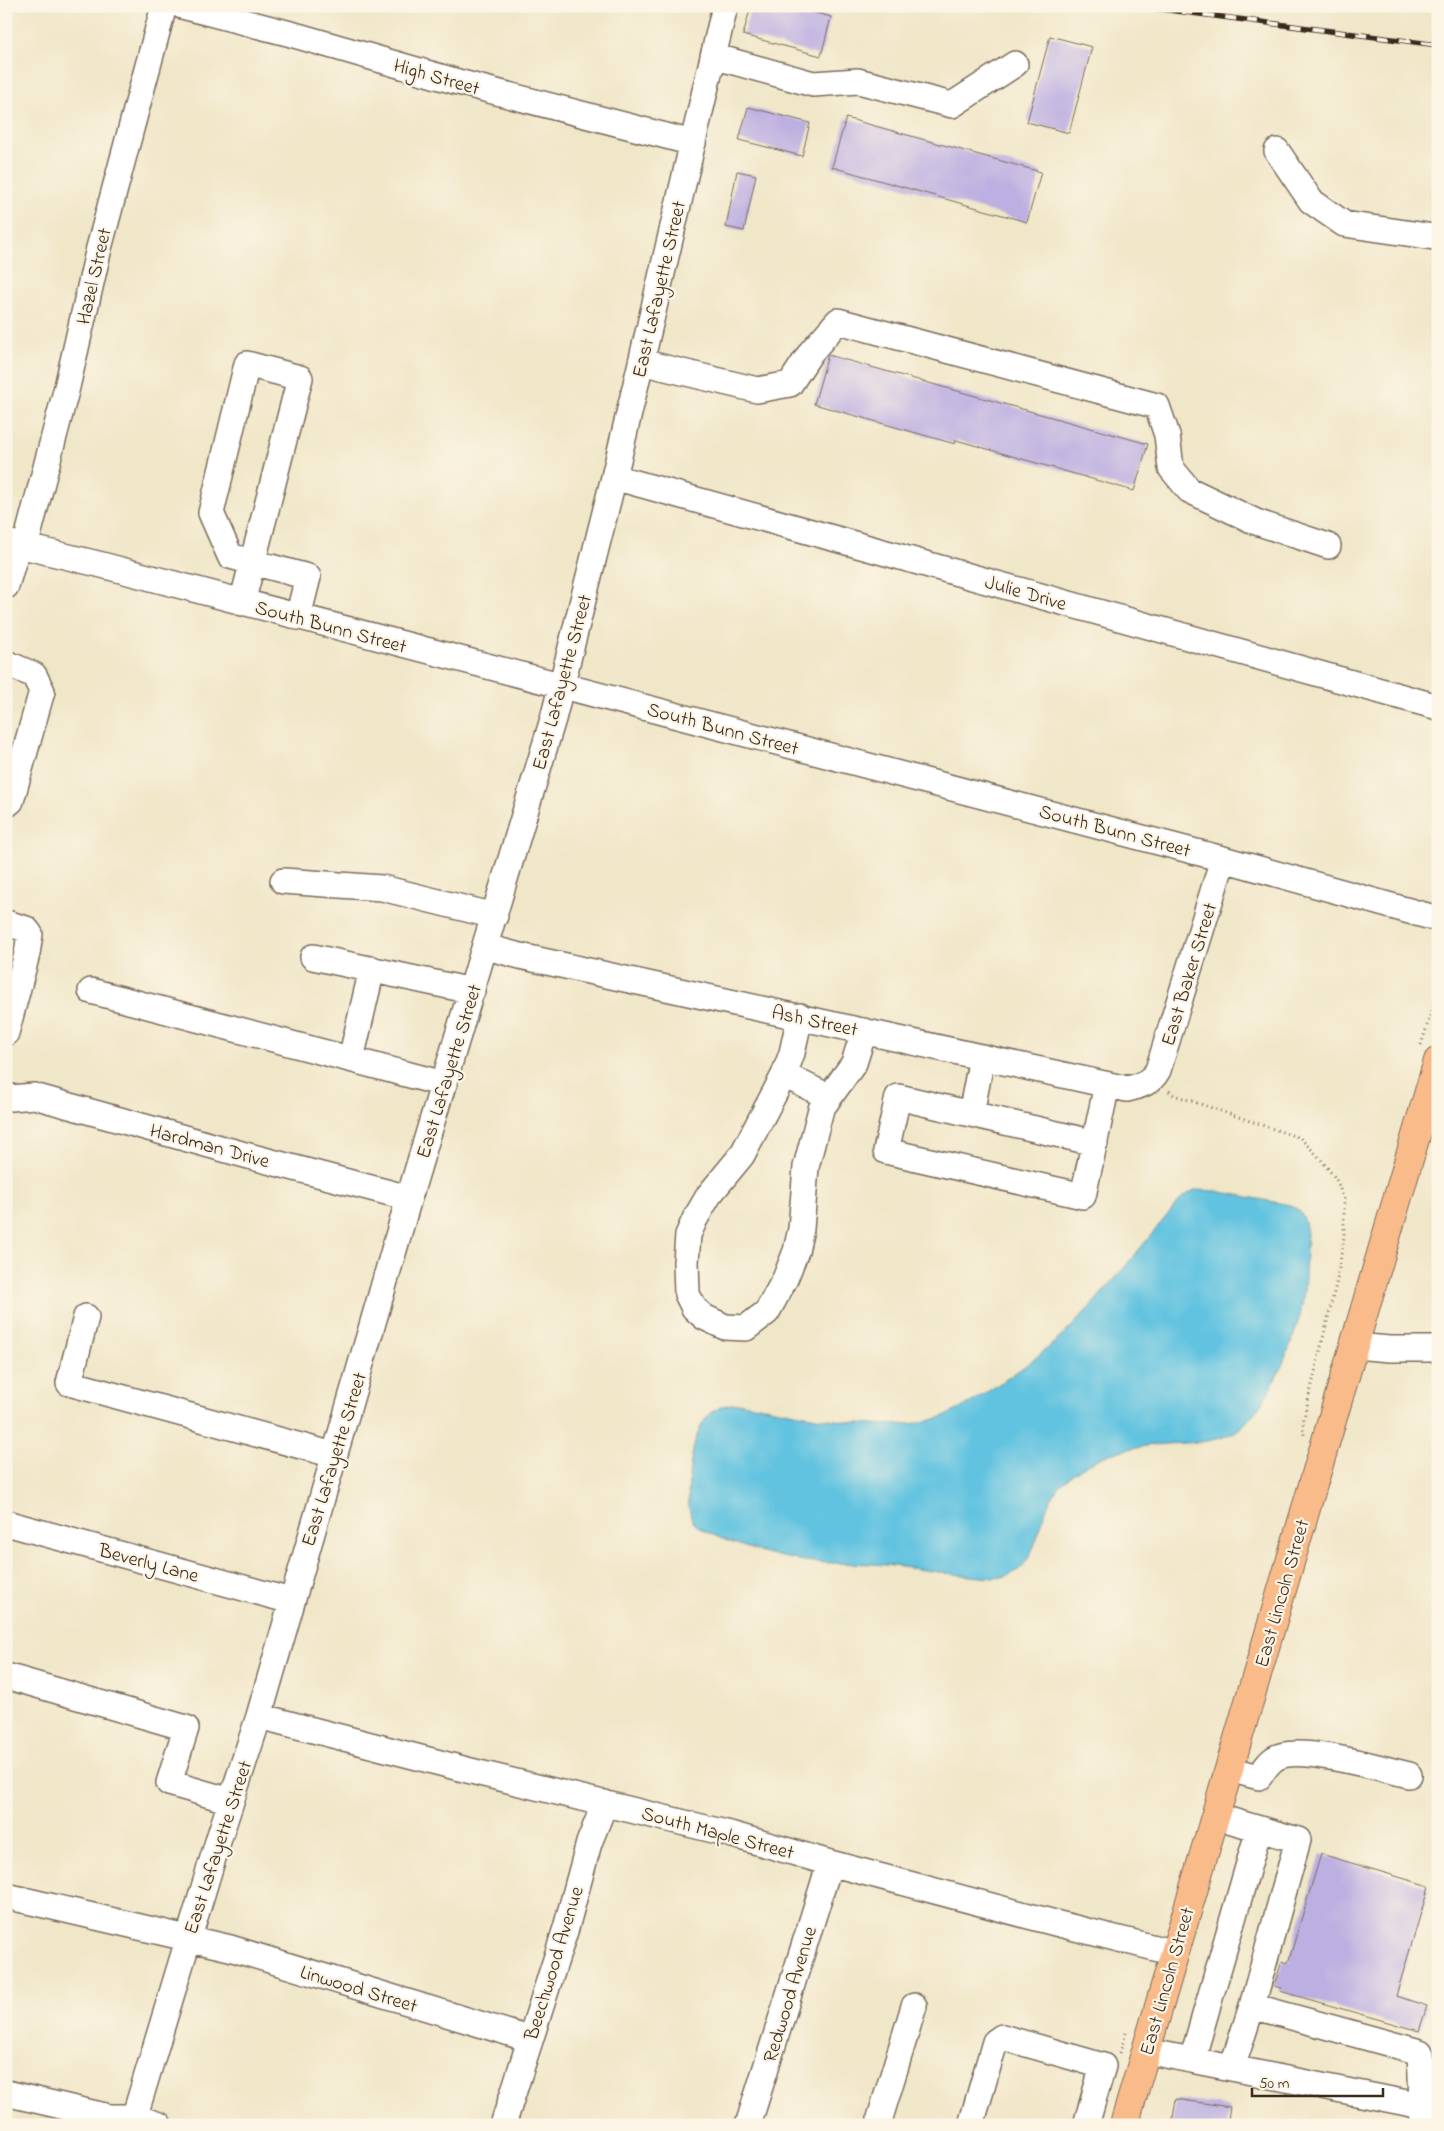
<svg xmlns="http://www.w3.org/2000/svg" width="1444" height="2131" font-family="'Indie Flower',sans-serif">
  <style>
    .water { fill: #62c3e0; stroke: #4e767f }
    .building { fill: #bcafe1 }
    .lines { fill: none; stroke-linecap: round; stroke-linejoin: round }
    .minor-casing { stroke: #7a6c5a; stroke-width: 28 }
    .major-casing { stroke: #7a6c5a; stroke-width: 30 }
    .path { stroke: #7a6c5a; stroke-width: 3; stroke-dasharray: 1 4; stroke-linecap: butt }
    .minor { stroke: #fff; stroke-width: 25 }
    .major { stroke: #fabb8b; stroke-width: 28 }
    .rail-casing { stroke: #3b2a1e; stroke-width: 5.5 }
    .rail { stroke: #fcf5e5; stroke-width: 4; stroke-dasharray: 11; stroke-linecap: butt }
    .labels { text-anchor: middle; stroke-width: 4.5; stroke-linejoin: round; paint-order: stroke }
    .street-label { font-size: 20px; fill: #3b2a1e; stroke: #fcf5e5 }
  </style>
  <rect width="100%" height="100%" fill="#fcf5e5"/>
  <filter id="ink" filterUnits="userSpaceOnUse"><feTurbulence type="fractalNoise" baseFrequency=".02" numOctaves="2"/><feDisplacementMap in="SourceGraphic" scale="10" xChannelSelector="R" yChannelSelector="G"/><feConvolveMatrix kernelMatrix="1 2 1 2 8 2 1 2 1" color-interpolation-filters="sRGB"/></filter>
  <filter id="wash" filterUnits="userSpaceOnUse"><feTurbulence type="fractalNoise" baseFrequency=".0096" numOctaves="4" result="noise"/><feDisplacementMap in="SourceGraphic" scale="20" xChannelSelector="R" yChannelSelector="G"/><feGaussianBlur stdDeviation="1.12" result="paint"/><feColorMatrix in="noise" values="0 0 0 0 0 0 0 0 0 0 0 0 0 0 0 0 0 1.4 0 .05"/><feComposite in="paint" operator="in"/></filter>
  <g filter="url(#wash)">
    <rect width="100%" height="100%" fill="#f0e6c8"/>
    <!-- water -->
    <path class="water" d="M1194,1190L1216,1191L1290,1205C1303,1211 1305,1220 1307,1234C1305,1258 1306,1283 1302,1306C1294,1344 1269,1404 1239,1429C1230,1436 1218,1439 1207,1441C1194,1443 1180,1443 1166,1444C1125,1447 1093,1455 1062,1483C1037,1506 1042,1564 1009,1575C1005,1577 999,1577 995,1578C958,1576 922,1569 885,1565C856,1562 827,1565 798,1560C779,1558 701,1537 693,1521C684,1504 690,1460 695,1442C702,1417 716,1403 742,1403C794,1412 872,1432 922,1422C949,1418 971,1403 993,1388C1020,1370 1051,1348 1073,1325C1112,1285 1146,1240 1182,1198Z"/>
    <g id="blocks">
      <!-- building -->
      <path class="building" d="M751,6H791L831,17L821,56L743,35Z
        M1050,36L1092,47L1069,133L1027,122Z
        M748,107L810,123L802,156L739,140Z
        M846,118L1041,172L1027,222L832,167Z
        M737,171L756,175L744,231L726,227Z
        M828,355L1148,444L1134,491L956,440L955,444L814,404Z
        M1321,1854L1429,1886L1396,1996L1427,2006L1419,2031L1280,1991L1281,1988L1274,1986L1282,1961L1288,1963Z
        M1176,2099L1230,2107L1227,2125H1172Z"/>
    </g>
  </g>
  <g filter="url(#ink)">
    <use href="#blocks" fill-opacity="0" stroke="#7a6c5a" stroke-width="1"/>
    <g class="lines">
      <!-- minor casing -->
      <g class="minor-casing">
        <path id="minor" d="M182,6L291,34L458,82L693,143
          M713,56L813,84L858,81L952,105L1015,64
          M1277,151L1311,201L1344,224L1434,237
          M641,362L757,390L790,384L811,352L838,321L1157,406L1167,435L1171,468L1189,490L1256,522L1328,546
          M614,477L1438,707
          M6,542L98,564L1223,859L1438,919
          M25,547L67,387L99,248L164,6
          M6,586L18,545
          M242,603C261,528 281,453 300,378L247,364L211,513L230,556L308,577L298,617
          M6,663L34,675L42,691L11,801L6,805
          M283,881L382,888L495,916
          M6,923L26,929L30,934L27,954L6,1033
          M486,947L520,956L1127,1089C1140,1086 1151,1083 1158,1070L1223,859
          M313,957L472,991
          M91,991L444,1084
          M800,1016L792,1053L784,1075L742,1155L709,1195L695,1219L688,1235L686,1262L687,1294L694,1308L704,1317L725,1327L746,1328L767,1312L785,1279L796,1251L801,1229L806,1167L821,1109L854,1063L864,1031
          M351,1059L372,969
          M784,1075L829,1097
          M6,1095L11,1098L34,1096L245,1155L409,1198
          M971,1114L982,1057
          M1095,1143L898,1097L886,1151L1083,1196L1107,1085
          M86,1317L69,1383L334,1455
          M1354,1346L1390,1349H1438
          M6,1523L291,1601
          M6,1676L186,1728L169,1783L231,1801
          M259,1716L471,1771L730,1834L830,1863L1059,1924L1175,1953
          M1229,1769L1259,1777C1263,1771 1268,1763 1274,1759C1295,1743 1383,1769 1409,1775
          M1215,1816L1298,1840L1252,2006L1232,2068
          M6,1896L230,1948L529,2039
          M1252,2006L1420,2052L1423,2125
          M1146,2051L1422,2106
          M1192,2060L1259,1829
          M6,2093L109,2117H134L159,2125
          M132,2125L219,1838L259,1716L409,1198L553,719L614,477L725,6
          M503,2125L566,1928L589,1843L605,1803
          M748,2125L830,1863
          M880,2125V2118L914,2006
          M971,2125L995,2042L1002,2037L1103,2066L1086,2125"/>
      </g>
      <!-- major casing -->
      <g class="major-casing">
        <path id="major" d="M1124,2125L1438,1061"/>
      </g>
      <!-- path -->
      <path class="path" d="M1421,1045L1438,991
        M1169,1091L1174,1095L1300,1138L1319,1157L1336,1179L1344,1199V1237L1337,1280L1303,1422L1304,1435
        M1120,2053L1126,2033"/>
      <!-- minor -->
      <use href="#minor" class="minor"/>
      <!-- major -->
      <use href="#major" class="major"/>
      <!-- rail casing -->
      <g class="rail-casing">
        <path id="rail" d="M1138,6L1438,45"/>
      </g>
      <!-- rail -->
      <use href="#rail" class="rail"/>
    </g>
  </g>
  <g class="labels">
    <!-- street labels -->
    <g class="street-label">
      <text transform="translate(437 76) rotate(16)" y="7">High Street</text>
      <text transform="translate(93 276) rotate(-77)" y="7">Hazel Street</text>
      <text transform="translate(658 289) rotate(-77)" y="7">East Lafayette Street</text>
      <text transform="translate(1026 592) rotate(16)" y="7">Julie Drive</text>
      <text transform="translate(331 626) rotate(15)" y="7">South Bunn Street</text>
      <text transform="translate(561 682) rotate(-75)" y="7">East Lafayette Street</text>
      <text transform="translate(723 728) rotate(15)" y="7">South Bunn Street</text>
      <text transform="translate(1115 830) rotate(15)" y="7">South Bunn Street</text>
      <text transform="translate(1188 974) rotate(-73)" y="7">East Baker Street</text>
      <text transform="translate(815 1020) rotate(12)" y="7">Ash Street</text>
      <text transform="translate(448 1071) rotate(-73)" y="7">East Lafayette Street</text>
      <text transform="translate(210 1145) rotate(15)" y="7">Hardman Drive</text>
      <text transform="translate(333 1459) rotate(-73)" y="7">East Lafayette Street</text>
      <text transform="translate(149 1562) rotate(15)" y="7">Beverly Lane</text>
      <text transform="translate(1281 1593) rotate(-74)" y="7">East Lincoln Street</text>
      <text transform="translate(718 1832) rotate(15)" y="7">South Maple Street</text>
      <text transform="translate(217 1847) rotate(-72)" y="7">East Lafayette Street</text>
      <text transform="translate(553 1963) rotate(-73)" y="7">Beechwood Avenue</text>
      <text transform="translate(1166 1981) rotate(-74)" y="7">East Lincoln Street</text>
      <text transform="translate(359 1988) rotate(17)" y="7">Linwood Street</text>
      <text transform="translate(789 1994) rotate(-73)" y="7">Redwood Avenue</text>
    </g>
  </g>
  <!-- margin -->
  <rect width="1444" height="2131" fill="none" stroke="#fcf5e5" stroke-width="25"/>
  <!-- scale -->
  <path d="M1252 2088v8h131v-8" fill="none" stroke="#3b2a1e" stroke-width="2.5"/>
  <text x="1259" y="2088" font-size="15" fill="#3b2a1e" stroke="#fcf5e5" stroke-width="4" paint-order="stroke">50 m</text>
</svg>
